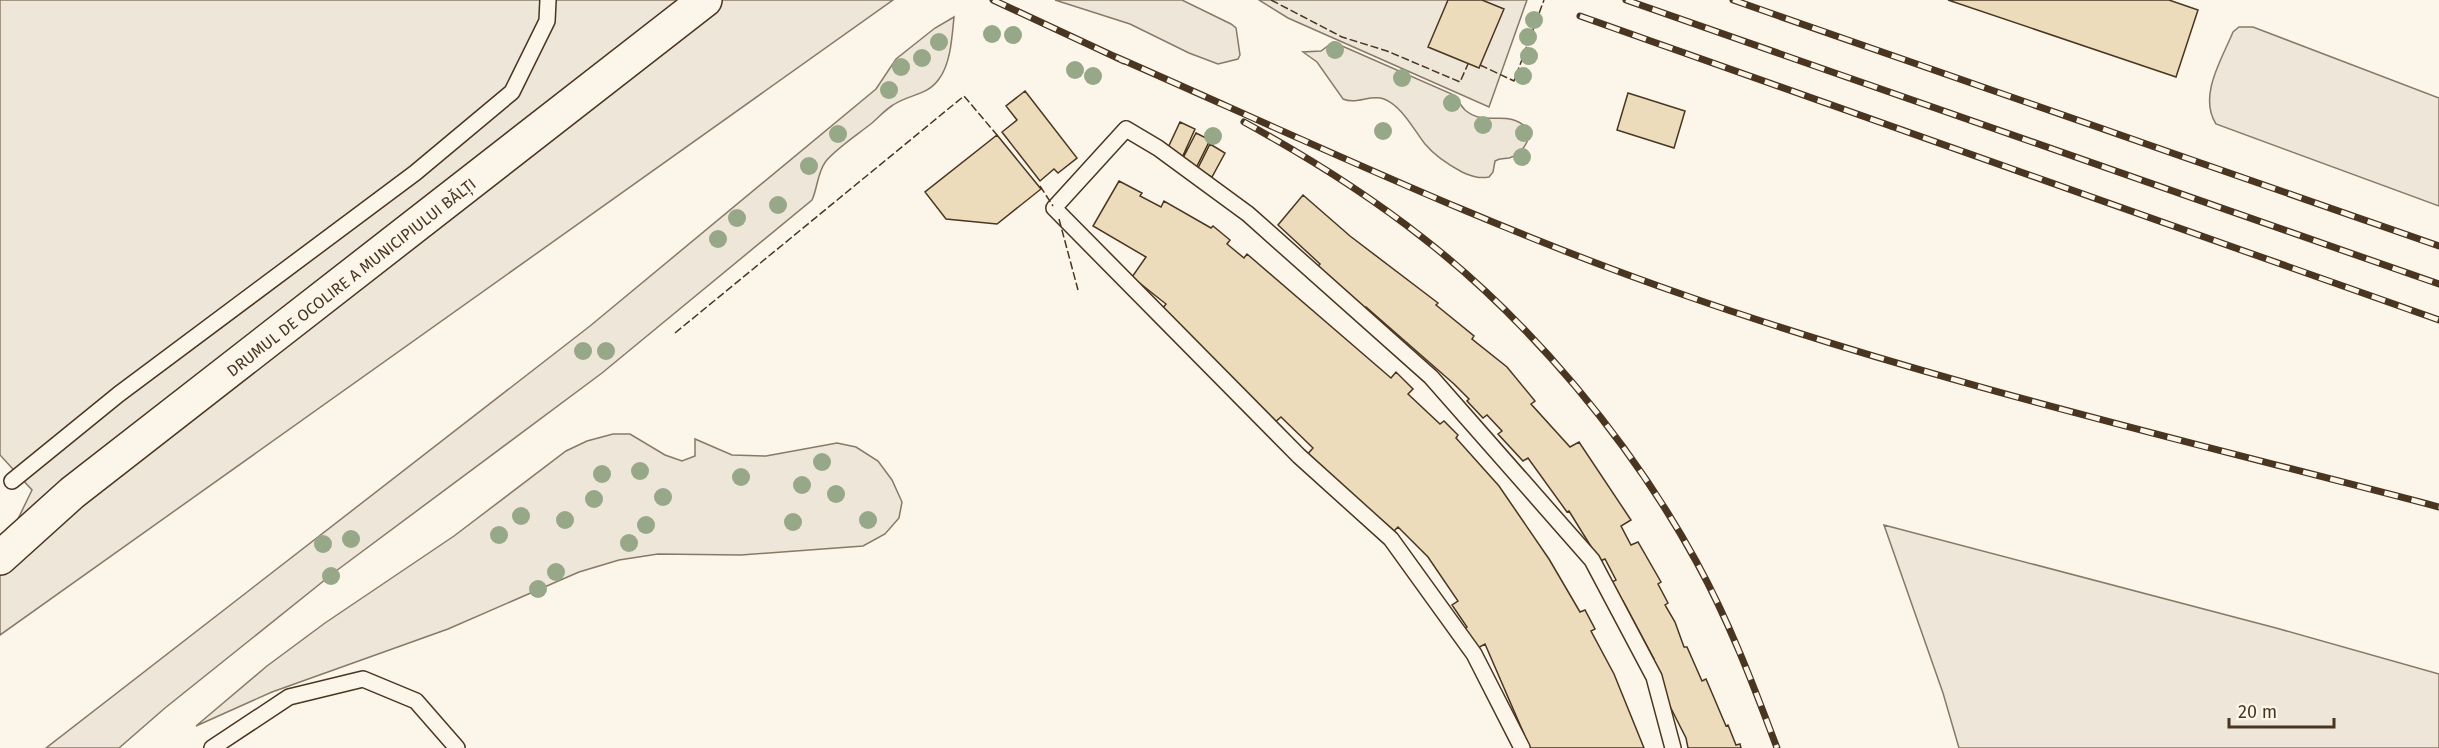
<svg xmlns="http://www.w3.org/2000/svg" width="2439" height="748" font-family="'Fira Sans',sans-serif">
  <style>
    .green { fill: #ede6d9; stroke: #887966; stroke-width: 1.5 }
    .building { fill: #ecdcbc; stroke: #4a3520; stroke-width: 1.5 }
    .lines { fill: none; stroke-linecap: round; stroke-linejoin: round }
    .lane-casing { stroke: #4a3520; stroke-width: 18 }
    .highway-casing { stroke: #4a3520; stroke-width: 36 }
    .lane { stroke: #fbf6e9; stroke-width: 15 }
    .highway { stroke: #fbf6e9; stroke-width: 33 }
    .rail-casing { stroke: #4a3520; stroke-width: 7 }
    .rail { stroke: #fbf6e9; stroke-width: 4.5; stroke-dasharray: 14; stroke-linecap: butt }
    .fence { stroke: #4a3520; stroke-width: 1.5; stroke-dasharray: 8 3; stroke-linecap: butt }
    .tree { fill: #96a887 }
    .labels { text-anchor: middle; stroke-width: 4.5; stroke-linejoin: round; paint-order: stroke }
    .street-label { font-size: 16px; fill: #4a3520; stroke: #fbf6e9 }
  </style>
  <rect width="100%" height="100%" fill="#fbf6e9"/>
  <!-- green -->
  <path class="green" d="M0,0H893L0,635V556L32,490L0,455Z
    M1055,0H1182L1231,24L1236,28L1240,55L1238,59L1218,64L1189,53L1130,24Z
    M1259,0H1527L1489,107L1288,18Z
    M954,17C952,36 951,63 939,79C927,96 909,94 893,105C885,110 879,117 872,123C857,135 838,147 826,161C817,173 818,187 812,200L602,373L336,571L165,708L119,748H46L590,326L876,89L896,59L935,28Z
    M2239,27H2253L2439,98V206L2216,124C2198,96 2222,59 2233,32Z
    M1333,42L1454,95C1457,99 1461,106 1465,110C1487,129 1507,106 1530,131C1529,142 1521,155 1509,158C1504,159 1500,158 1495,161L1493,172L1489,177C1479,179 1471,176 1462,172C1449,165 1435,156 1425,144C1414,130 1402,106 1384,99C1370,94 1357,105 1343,99L1317,62L1303,52L1321,51Z
    M613,434H630L665,455L682,461L695,456V439L732,455L766,456L837,443L856,447L878,461L892,480L902,502L899,518L885,534L863,546L741,555L658,554L619,560L579,572L448,629L272,692L196,726L267,666L325,623L454,536L566,451L587,441Z
    M1884,525L2276,628L2439,674V748H1959L1943,693Z"/>
  <!-- building -->
  <path class="building" d="M1448,0H1482L1504,9L1479,68L1428,47Z
    M1948,0H2169L2198,10L2176,77Z
    M1025,91L1077,158L1058,173L1054,169L1040,181L1002,132L1017,120L1006,106Z
    M1628,93L1685,111L1674,148L1617,130Z
    M1180,122L1195,129L1181,160L1166,152Z
    M1196,133L1210,140L1196,168L1182,160Z
    M997,135L1041,189L997,224L946,219L925,192Z
    M1210,144L1225,153L1212,177L1197,170Z
    M1119,181L1142,193L1140,196L1161,207L1164,201L1211,228L1213,226L1230,240L1227,244L1244,258L1247,254L1391,378L1396,372L1413,389L1408,394L1440,424L1444,421L1458,435L1456,438L1499,486L1549,559L1580,612L1585,610L1595,629L1591,631L1614,674L1644,748H1530L1485,644L1476,649L1464,629L1467,627L1452,605L1458,601L1428,557L1398,527L1393,532L1379,518L1376,520L1305,457L1313,448L1281,417L1274,423L1157,315L1166,304L1132,277L1146,257L1093,226Z
    M1303,195L1350,236L1438,303L1436,305L1474,336L1472,339L1507,367L1535,401L1531,404L1570,447L1579,442L1631,520L1621,526L1631,545L1638,542L1661,582L1658,584L1668,603L1665,605L1675,622L1684,647H1687L1702,681L1706,679L1726,726L1728,725L1736,745L1740,744L1741,748H1688L1686,738L1648,663L1654,659L1623,601L1618,603L1608,584L1616,580L1605,559L1600,561L1569,511L1567,512L1528,458L1523,461L1498,434L1502,431L1487,415L1483,418L1467,401L1469,399L1454,384L1366,307L1364,309L1316,268L1320,264L1278,225Z"/>
  <g class="lines">
    <!-- lane casing -->
    <g class="lane-casing">
      <path id="lane" d="M12,481L119,394L415,173L512,92L547,21L548,0
        M212,748L289,697L363,679L416,701L457,748
        M1522,748L1474,654L1391,539L1299,456L1054,208L1126,129L1158,148L1248,214L1431,377L1592,560L1654,677L1673,748"/>
    </g>
    <!-- highway casing -->
    <g class="highway-casing">
      <path id="highway" d="M0,558L72,493L705,0"/>
    </g>
    <!-- lane -->
    <use href="#lane" class="lane"/>
    <!-- highway -->
    <use href="#highway" class="highway"/>
    <!-- rail casing -->
    <g class="rail-casing">
      <path id="rail" d="M993,0L1124,61
        M1626,0L2439,284
        M1733,0L2439,246
        M1580,16L2439,320
        M1116,57C1305,140 1492,229 1687,296C1933,382 2188,441 2439,507
        M1244,122C1306,156 1367,194 1423,238C1531,322 1630,441 1696,561C1729,621 1753,684 1777,748"/>
    </g>
    <!-- rail -->
    <use href="#rail" class="rail"/>
    <!-- fence -->
    <path class="fence" d="M1271,0L1342,37L1387,51L1460,82L1468,64
      M1480,65L1514,81L1544,0
      M1040,186L1053,206
      M1059,219L1078,290
      M675,333L964,96L997,135"/>
  </g>
  <!-- trees -->
  <g class="tree">
    <circle cx="1534" cy="20" r="9"/>
    <circle cx="992" cy="34" r="9"/>
    <circle cx="1013" cy="35" r="9"/>
    <circle cx="1528" cy="37" r="9"/>
    <circle cx="939" cy="42" r="9"/>
    <circle cx="1335" cy="50" r="9"/>
    <circle cx="1529" cy="56" r="9"/>
    <circle cx="922" cy="58" r="9"/>
    <circle cx="901" cy="67" r="9"/>
    <circle cx="1075" cy="70" r="9"/>
    <circle cx="1093" cy="76" r="9"/>
    <circle cx="1523" cy="76" r="9"/>
    <circle cx="1402" cy="78" r="9"/>
    <circle cx="889" cy="90" r="9"/>
    <circle cx="1452" cy="103" r="9"/>
    <circle cx="1483" cy="125" r="9"/>
    <circle cx="1383" cy="131" r="9"/>
    <circle cx="1524" cy="133" r="9"/>
    <circle cx="838" cy="134" r="9"/>
    <circle cx="1213" cy="136" r="9"/>
    <circle cx="1522" cy="157" r="9"/>
    <circle cx="809" cy="166" r="9"/>
    <circle cx="778" cy="205" r="9"/>
    <circle cx="737" cy="218" r="9"/>
    <circle cx="718" cy="239" r="9"/>
    <circle cx="583" cy="351" r="9"/>
    <circle cx="606" cy="351" r="9"/>
    <circle cx="822" cy="462" r="9"/>
    <circle cx="640" cy="471" r="9"/>
    <circle cx="602" cy="474" r="9"/>
    <circle cx="741" cy="477" r="9"/>
    <circle cx="802" cy="485" r="9"/>
    <circle cx="836" cy="494" r="9"/>
    <circle cx="663" cy="497" r="9"/>
    <circle cx="594" cy="499" r="9"/>
    <circle cx="521" cy="516" r="9"/>
    <circle cx="565" cy="520" r="9"/>
    <circle cx="868" cy="520" r="9"/>
    <circle cx="793" cy="522" r="9"/>
    <circle cx="646" cy="525" r="9"/>
    <circle cx="499" cy="535" r="9"/>
    <circle cx="351" cy="539" r="9"/>
    <circle cx="629" cy="543" r="9"/>
    <circle cx="323" cy="544" r="9"/>
    <circle cx="556" cy="572" r="9"/>
    <circle cx="331" cy="576" r="9"/>
    <circle cx="538" cy="589" r="9"/>
  </g>
  <g class="labels">
    <!-- street labels -->
    <g class="street-label">
      <text transform="translate(351 277) rotate(-38)" y="6">DRUMUL DE OCOLIRE A MUNICIPIULUI BĂLȚI</text>
    </g>
  </g>
  <!-- scale -->
  <path d="M2229 718v9h105v-9" fill="none" stroke="#4a3520" stroke-width="3"/>
  <text x="2238" y="718" font-size="18" fill="#4a3520" stroke="#fbf6e9" stroke-width="4.5" paint-order="stroke">20 m</text>
</svg>
